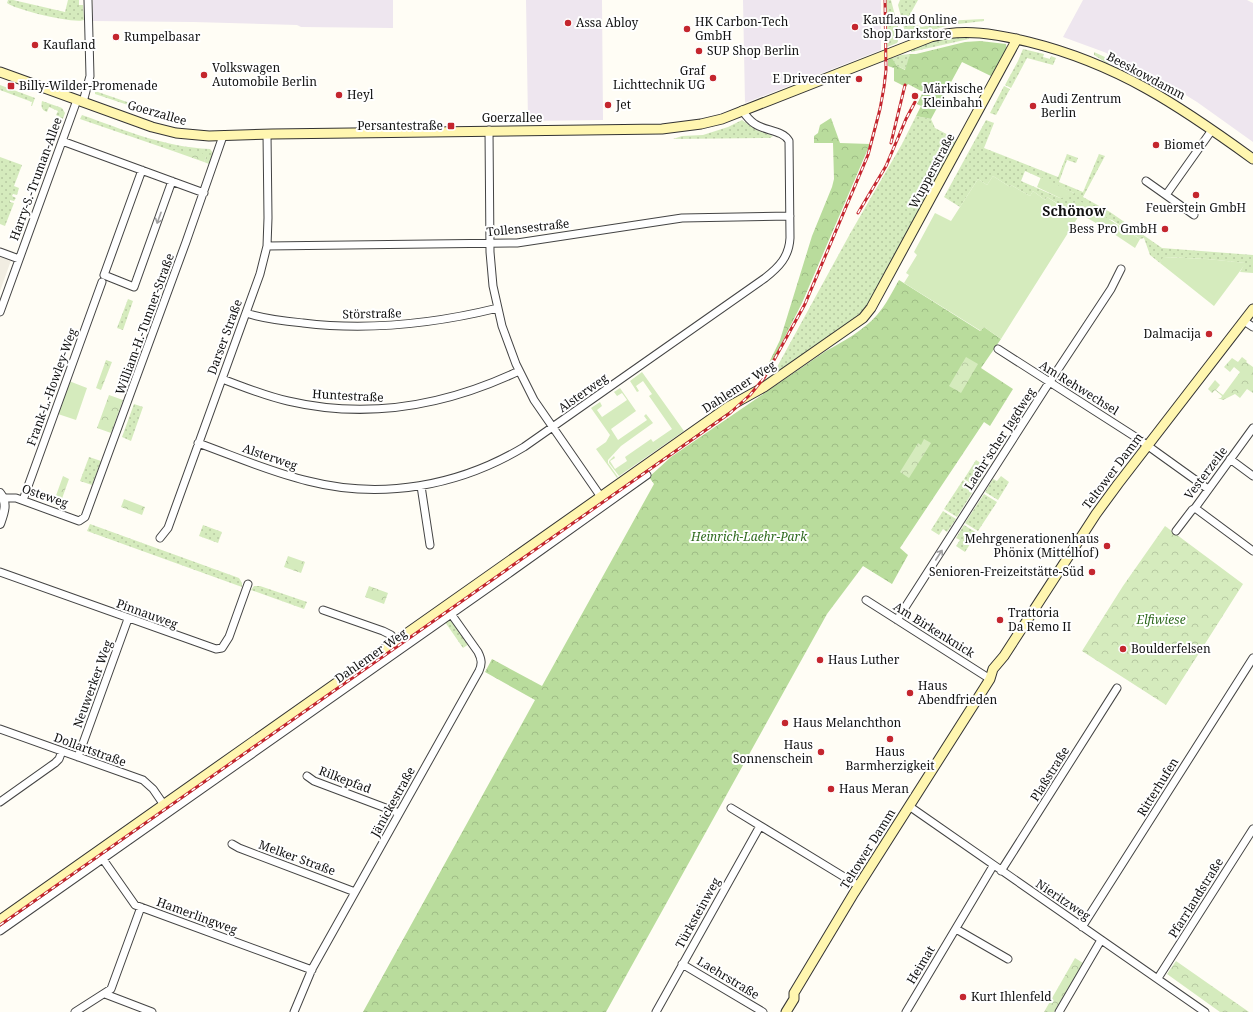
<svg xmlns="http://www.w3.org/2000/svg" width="1253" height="1012" font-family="'Noto Serif',serif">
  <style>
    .industrial { fill: #eee6ef }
    .grass { fill: url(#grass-dots); fill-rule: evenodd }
    .forest { fill: url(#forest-crowns) }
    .park { fill: url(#park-crowns) }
    .garden { fill: #d5ebbd }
    .plaza { fill: #f1ede2 }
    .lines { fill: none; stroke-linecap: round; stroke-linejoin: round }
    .minor-casing { stroke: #444; stroke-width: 9 }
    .tertiary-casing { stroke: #444; stroke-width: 10 }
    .secondary-casing { stroke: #333; stroke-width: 11 }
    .minor { stroke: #fff; stroke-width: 7 }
    .tertiary { stroke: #fff; stroke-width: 8 }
    .secondary { stroke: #fff6b0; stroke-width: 9 }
    .rail-casing { stroke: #c4262e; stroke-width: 3 }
    .rail { stroke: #fff; stroke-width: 1.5; stroke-dasharray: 4.5; stroke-linecap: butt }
    .oneway { stroke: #a0a0a0 }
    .poi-dot { fill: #c4262e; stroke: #fff; stroke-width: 1.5 }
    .labels { text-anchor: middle; stroke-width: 4; stroke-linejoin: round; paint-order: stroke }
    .poi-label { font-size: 12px; fill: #111; stroke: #fff; text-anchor: start }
    .street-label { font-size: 12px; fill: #111; stroke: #fff }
    .park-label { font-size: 12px; font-style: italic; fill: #2f6b1f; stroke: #fff }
    .quarter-label { font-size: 14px; font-weight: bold; fill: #111; stroke: #fff }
  </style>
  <defs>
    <pattern id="grass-dots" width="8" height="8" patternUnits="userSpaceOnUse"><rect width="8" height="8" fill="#d5ebbd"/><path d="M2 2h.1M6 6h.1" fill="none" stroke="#b6c8a1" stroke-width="1.8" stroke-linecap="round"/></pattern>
    <pattern id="forest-crowns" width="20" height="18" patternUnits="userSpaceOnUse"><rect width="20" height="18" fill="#b9dc9c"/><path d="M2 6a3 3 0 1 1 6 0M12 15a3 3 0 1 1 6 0" fill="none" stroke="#9ebc85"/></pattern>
    <pattern id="park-crowns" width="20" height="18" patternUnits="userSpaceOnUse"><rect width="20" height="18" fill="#d5ebbd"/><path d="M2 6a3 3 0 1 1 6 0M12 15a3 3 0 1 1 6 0" fill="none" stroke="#b6c8a1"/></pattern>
  </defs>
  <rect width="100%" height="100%" fill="#fffdf5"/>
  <!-- industrial -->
  <path class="industrial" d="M93,0H393V28L301,27L297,25L193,22L93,21Z
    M526,0H602L603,120L528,121Z
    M743,0H881V50L745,103Z
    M1083,0H1247L1253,3V142L1197,102L1148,72L1104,52L1063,37Z"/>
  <!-- grass -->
  <path class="grass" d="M8,0H13L65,12L68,0H79V5H83L84,20C74,24 16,10 7,3Z
    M886,0H891L900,35L897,43L887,47Z
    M900,0H918L908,18L913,24L922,27L943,21L984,19V21L949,25L911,37L905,32L898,5Z
    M970,36L969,39L911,52V48L944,38Z
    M1023,49L1044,54L1043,57L1050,59L1051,56L1056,58L1053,65L1027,58L1011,88L1005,85L1018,61Z
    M1094,52L1144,75L1140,80L1138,79V74L1110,61L1108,64L1094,55Z
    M910,54L906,70L897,66L892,58L901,55Z
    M0,85L35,98L32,106H31L32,102L0,90Z
    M1004,86L1010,89L996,115L990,113Z
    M95,91L162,114L161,116L95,94Z
    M42,101L62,108L65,113L53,147L49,146L60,117L56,115L58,111L49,107L47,112C41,110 41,106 42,101Z
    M82,115C124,130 164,147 210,149L213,153L209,164L204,162L206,157L174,150L173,151L80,119Z
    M916,116L931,119L935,128L958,140L865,312L771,378L851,232L902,144Z
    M742,120L756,130L773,136L770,138L673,139L682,136L703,135L728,127Z
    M986,120L994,123L984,148L1058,177L1067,154L1078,158L1076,163L1067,160L1059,182L1083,192L1099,154L1105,156L1083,197L1110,212L1162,248L1253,255V273L1240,272L1245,263L1207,259L1164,257L1160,263L1150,255L1144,238L1140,239L1112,220L1065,208L1047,197L1045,200L1033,191L1030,196L1011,185L1010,187L993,176L987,185L978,179L960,207L944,197ZM1025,171L1074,193L1060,198L1021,181Z
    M0,157L22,165L14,186L19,188L17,195L13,194L12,196L16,198L14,201L10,200V202L14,203L5,226L0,224Z
    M128,299L133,301L123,330L117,328Z
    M134,404L143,407L131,441L122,437Z
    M89,457L101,461L92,485L80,481Z
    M976,460L984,465L981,470L985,473L976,487L964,479Z
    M1001,476L1009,482L998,500L985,492L993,479L997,481Z
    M963,480L975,488L957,517L944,509Z
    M984,494L997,502L978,531L965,523Z
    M943,511L956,519L947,532L943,529L939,535L931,530Z
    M90,524L239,578L242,583V587L87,531Z
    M203,525L222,532L218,543L199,536Z
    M964,525L977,533L965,552L956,546L960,540L956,538Z
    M254,586H260L307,602L304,609L251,590Z
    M451,618L469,644L463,648L445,622Z
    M416,632L417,635L336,692L333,690Z"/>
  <!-- forest -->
  <path class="forest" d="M980,41L1006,44L1007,50L993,77L962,62L931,119L916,116L921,106L917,104L923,92L908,84L906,87L894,81V68L888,66V60L892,58L897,66L905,70L910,54H916L965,42Z
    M831,118L840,143L870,144L802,303L771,364L764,375H763L780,340L812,236L832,187L834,179L833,143H814V136L818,133L820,125Z
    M899,280L980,331L984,327L1001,339L981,368L1013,389L990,426L984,422L900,548L908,555L892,584L863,566L827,614L606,1012H363L535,700L485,672L492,659L542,686L654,484L649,477L671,457L826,351C844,341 864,330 877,315C886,305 892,292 899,280Z"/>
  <!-- park -->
  <path class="park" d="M174,150L202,153L206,157L204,162L173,151Z
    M966,357L978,364L961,393L949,386Z
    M1242,357L1247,361L1246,362L1253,367V393L1247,389L1240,398L1235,394L1223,400L1218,398H1221L1222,396L1215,390L1212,393L1208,389L1215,380L1220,385L1216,390L1223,395L1240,372L1234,367L1230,372L1224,367L1232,358L1238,362Z
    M106,360L112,362L101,390L96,388Z
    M109,395L123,400L111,433L97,428Z
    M924,439L931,443L909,478L900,472L918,443L921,445Z
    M63,476L69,479L59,507L53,504Z
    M124,499L145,507L142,515L121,507Z
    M1165,526L1243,584L1166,705L1082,651L1123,586Z
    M288,556L305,562L301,573L284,567Z
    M369,586L388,593L384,604L365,597Z
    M1075,958L1083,963L1054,1012H1044Z
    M1176,961L1249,1012H1220L1167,974Z"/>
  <!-- garden -->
  <path class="garden" d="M993,176L1010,187L1011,185L1030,196L1033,191L1045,200L1047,197L1064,208L1068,203L1082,202L1140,239L1135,248L1105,228L1080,214L1001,339L984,327L981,331L904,283L909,275L906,273L917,255L914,252L935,213L951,221L978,179L987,185Z
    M1041,177L1074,193L1071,197L1060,198L1037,187Z
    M1163,257L1207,259L1246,263L1214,306L1160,263Z
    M642,372L684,431L619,476L609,463V461L614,456L615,458L610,461L615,469L627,461L625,457L651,439L653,442L672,429L649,396L652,394L643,381L636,386L639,391L637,392L630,381Z
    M69,381L87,388L76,420L58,414Z
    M620,388L636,411L611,429L618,440L647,420L644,416L646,414L653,423L621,446L608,460V463L618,477L617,478L596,449L606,442L610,435L591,408L600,402L602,406L597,410L602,417L627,400L622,393L617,396L614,392Z"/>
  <!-- plaza -->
  <path class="plaza" d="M0,247L14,252L0,291Z"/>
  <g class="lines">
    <!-- minor casing -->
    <g class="minor-casing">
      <path id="minor" d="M83,102L90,76L88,0
        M489,130L490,252L493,286L502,326L516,364L534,400L601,497
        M62,141L204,193
        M142,170L104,275L134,287L172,181
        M1146,181L1194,215
        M1166,195L1212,130
        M267,246L517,243L682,218L790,216
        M0,252L19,259
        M0,312L77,100
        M246,313C264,319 284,321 303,323C369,331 433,324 498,308
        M1244,321L1253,327
        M998,349L1137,438L1208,489
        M222,379C244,387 265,396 288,401C369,420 445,406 519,371
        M198,443C234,456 270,472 308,481C382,500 459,486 524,447L765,278C779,267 789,257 790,238L789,141C783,130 765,131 755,124C750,121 746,116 742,110
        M1230,459L1253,476
        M421,486L430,545
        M4,498H16L79,521L85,517L186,242L223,136
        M23,500L102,282
        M1195,508L1253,551
        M1176,531L1192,510L1195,508L1253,428
        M160,538L168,528L260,274L267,246L268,218L267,134
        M0,572L216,649L222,648L229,637L248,584
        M866,600L990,679
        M323,610L383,631L391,635L396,641
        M897,620L1045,389L1111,289L1121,269
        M0,729L143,780L153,789L164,805
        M78,757L128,619
        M307,776L314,781L399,813
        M0,802L55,763L59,759L62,751
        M909,806C1008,875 1107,943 1205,1012
        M731,808L859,886
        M232,844L239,848L355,892
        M100,855L135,905L312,970
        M1001,871L1117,688
        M1082,927L1253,658
        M956,929L1008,959
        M0,931L511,572L647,475
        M682,964L763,1012
        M1158,978L1253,829
        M105,994L152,1012
        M75,1012L111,989L141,907
        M294,1012L312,969L479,671C482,664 482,660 478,652L449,611
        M656,1012L760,826
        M906,1012L993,866
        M1059,1012L1101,940"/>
    </g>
    <!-- tertiary casing -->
    <g class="tertiary-casing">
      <path id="tertiary" d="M0,493C8,503 4,513 0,524"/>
    </g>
    <!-- secondary casing -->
    <g class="secondary-casing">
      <path id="secondary" d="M0,72L152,127L176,133L209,136L272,134L662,129L701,124L722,119L931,37C964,28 996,34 1029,42C1118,64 1180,106 1253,159
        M0,920L728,407L764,387L863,318L871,308L1017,39
        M786,1012L794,999V993L854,893L990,679L993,669L1004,656L1096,514L1118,484L1253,309"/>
    </g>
    <!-- minor -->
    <use href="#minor" class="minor"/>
    <!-- tertiary -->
    <use href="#tertiary" class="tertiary"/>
    <!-- secondary -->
    <use href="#secondary" class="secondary"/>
    <!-- rail casing -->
    <g class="rail-casing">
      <path id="rail" d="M891,143L905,85
        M858,213L886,166L906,119L915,102
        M0,925L730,413L750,395L764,378L805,304L868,155L880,109L884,87L886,70L885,0"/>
    </g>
    <!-- rail -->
    <use href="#rail" class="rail"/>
  </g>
  <!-- one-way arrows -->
  <defs><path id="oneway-shaft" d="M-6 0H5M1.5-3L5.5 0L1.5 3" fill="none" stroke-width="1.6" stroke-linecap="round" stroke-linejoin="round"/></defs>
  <g class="oneway">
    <use href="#oneway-shaft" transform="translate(159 218) rotate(110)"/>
    <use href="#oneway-shaft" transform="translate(939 555) rotate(-57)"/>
  </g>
  <!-- markers -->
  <g class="poi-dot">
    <circle cx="568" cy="23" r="4"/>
    <circle cx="855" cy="27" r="4"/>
    <circle cx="687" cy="29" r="4"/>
    <circle cx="116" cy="37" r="4"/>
    <circle cx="35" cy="45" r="4"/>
    <circle cx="699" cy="51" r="4"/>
    <circle cx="204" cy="75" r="4"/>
    <circle cx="713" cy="78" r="4"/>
    <circle cx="859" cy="79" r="4"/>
    <rect x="7" y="82" width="8" height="8" rx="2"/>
    <circle cx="339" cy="95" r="4"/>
    <circle cx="915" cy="96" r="4"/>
    <circle cx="608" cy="105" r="4"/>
    <circle cx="1033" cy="106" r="4"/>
    <rect x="447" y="122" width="8" height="8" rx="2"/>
    <circle cx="1156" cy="145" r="4"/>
    <circle cx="1196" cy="195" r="4"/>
    <circle cx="1165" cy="229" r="4"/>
    <circle cx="1209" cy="334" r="4"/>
    <circle cx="1107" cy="546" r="4"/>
    <circle cx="1092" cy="572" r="4"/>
    <circle cx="1000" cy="620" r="4"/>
    <circle cx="1123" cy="649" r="4"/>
    <circle cx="820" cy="660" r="4"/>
    <circle cx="910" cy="693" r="4"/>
    <circle cx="785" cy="723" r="4"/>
    <circle cx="890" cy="739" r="4"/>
    <circle cx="821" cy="752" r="4"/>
    <circle cx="831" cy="789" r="4"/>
    <circle cx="963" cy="997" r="4"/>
  </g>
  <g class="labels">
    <!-- poi labels -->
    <g class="poi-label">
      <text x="863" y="24">Kaufland Online<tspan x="863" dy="14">Shop Darkstore</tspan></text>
      <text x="695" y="26">HK Carbon-Tech<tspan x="695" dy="14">GmbH</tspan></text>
      <text x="576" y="27">Assa Abloy</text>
      <text x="124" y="41">Rumpelbasar</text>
      <text x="43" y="49">Kaufland</text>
      <text x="707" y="55">SUP Shop Berlin</text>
      <text x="212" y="72">Volkswagen<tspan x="212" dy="14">Automobile Berlin</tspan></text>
      <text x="705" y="75" text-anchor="end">Graf<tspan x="705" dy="14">Lichttechnik UG</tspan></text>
      <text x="851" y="83" text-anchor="end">E Drivecenter</text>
      <text x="19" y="90">Billy-Wilder-Promenade</text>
      <text x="923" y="93">Märkische<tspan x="923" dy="14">Kleinbahn</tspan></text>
      <text x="347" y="99">Heyl</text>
      <text x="1041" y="103">Audi Zentrum<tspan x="1041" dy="14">Berlin</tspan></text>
      <text x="616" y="109">Jet</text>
      <text x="443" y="130" text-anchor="end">Persantestraße</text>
      <text x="1164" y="149">Biomet</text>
      <text x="1196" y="212" text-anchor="middle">Feuerstein GmbH</text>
      <text x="1157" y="233" text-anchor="end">Bess Pro GmbH</text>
      <text x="1201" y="338" text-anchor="end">Dalmacija</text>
      <text x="1099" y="543" text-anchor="end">Mehrgenerationenhaus<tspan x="1099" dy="14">Phönix (Mittelhof)</tspan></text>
      <text x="1084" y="576" text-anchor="end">Senioren-Freizeitstätte-Süd</text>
      <text x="1008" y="617">Trattoria<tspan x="1008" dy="14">Da Remo II</tspan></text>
      <text x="1131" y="653">Boulderfelsen</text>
      <text x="828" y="664">Haus Luther</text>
      <text x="918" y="690">Haus<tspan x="918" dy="14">Abendfrieden</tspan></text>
      <text x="793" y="727">Haus Melanchthon</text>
      <text x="813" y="749" text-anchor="end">Haus<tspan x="813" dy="14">Sonnenschein</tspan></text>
      <text x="890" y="756" text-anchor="middle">Haus<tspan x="890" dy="14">Barmherzigkeit</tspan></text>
      <text x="839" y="793">Haus Meran</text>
      <text x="971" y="1001">Kurt Ihlenfeld</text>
    </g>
    <!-- street labels -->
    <g class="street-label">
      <text transform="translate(1146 76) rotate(28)" y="4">Beeskowdamm</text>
      <text transform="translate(157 113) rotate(16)" y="4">Goerzallee</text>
      <text x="512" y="122">Goerzallee</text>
      <text transform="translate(932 171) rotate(-62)" y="4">Wupperstraße</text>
      <text transform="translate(36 179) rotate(-70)" y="4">Harry-S.-Truman-Allee</text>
      <text transform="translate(528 228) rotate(-6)" y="4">Tollensestraße</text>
      <text transform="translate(372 314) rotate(-1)" y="4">Störstraße</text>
      <text transform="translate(145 324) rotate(-70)" y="4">William-H.-Tunner-Straße</text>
      <text transform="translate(225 337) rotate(-70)" y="4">Darser Straße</text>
      <text transform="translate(52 387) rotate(-70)" y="4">Frank-L.-Howley-Weg</text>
      <text transform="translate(739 387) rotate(-33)" y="4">Dahlemer Weg</text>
      <text transform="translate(1079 388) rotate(32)" y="4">Am Rehwechsel</text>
      <text transform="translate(583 393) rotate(-35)" y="4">Alsterweg</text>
      <text transform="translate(348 396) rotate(3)" y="4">Huntestraße</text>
      <text transform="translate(1000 439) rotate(-57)" y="4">Laehr'scher Jagdweg</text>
      <text transform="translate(270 457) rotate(19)" y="4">Alsterweg</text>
      <text transform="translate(1113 471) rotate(-53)" y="4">Teltower Damm</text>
      <text transform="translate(1206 473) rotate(-53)" y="4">Vesterzeile</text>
      <text transform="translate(45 496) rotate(19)" y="4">Osteweg</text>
      <text transform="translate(147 614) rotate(20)" y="4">Pinnauweg</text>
      <text transform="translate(934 630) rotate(32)" y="4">Am Birkenknick</text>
      <text transform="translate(371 656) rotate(-35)" y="4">Dahlemer Weg</text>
      <text transform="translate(93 684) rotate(-70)" y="4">Neuwerker Weg</text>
      <text transform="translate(90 750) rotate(20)" y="4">Dollartstraße</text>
      <text transform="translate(1050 774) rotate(-58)" y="4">Plaßstraße</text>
      <text transform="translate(345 780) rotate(21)" y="4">Rilkepfad</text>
      <text transform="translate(1158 787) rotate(-58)" y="4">Ritterhufen</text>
      <text transform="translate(393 802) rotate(-61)" y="4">Jänickestraße</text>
      <text transform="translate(868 849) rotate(-58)" y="4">Teltower Damm</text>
      <text transform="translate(297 858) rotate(20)" y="4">Melker Straße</text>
      <text transform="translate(1196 898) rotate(-58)" y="4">Pfarrlandstraße</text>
      <text transform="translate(1063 900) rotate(34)" y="4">Nieritzweg</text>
      <text transform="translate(698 913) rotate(-61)" y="4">Türksteinweg</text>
      <text transform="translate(197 916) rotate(20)" y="4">Hamerlingweg</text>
      <text transform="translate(921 965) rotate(-59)" y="4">Heimat</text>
      <text transform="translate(728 978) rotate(31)" y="4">Laehrstraße</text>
    </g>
    <!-- park labels -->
    <g class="park-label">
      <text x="749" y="541">Heinrich-Laehr-Park</text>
      <text x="1161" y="624">Elfiwiese</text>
    </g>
    <!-- quarter labels -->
    <g class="quarter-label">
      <text x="1074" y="216">Schönow</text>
    </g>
  </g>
</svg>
